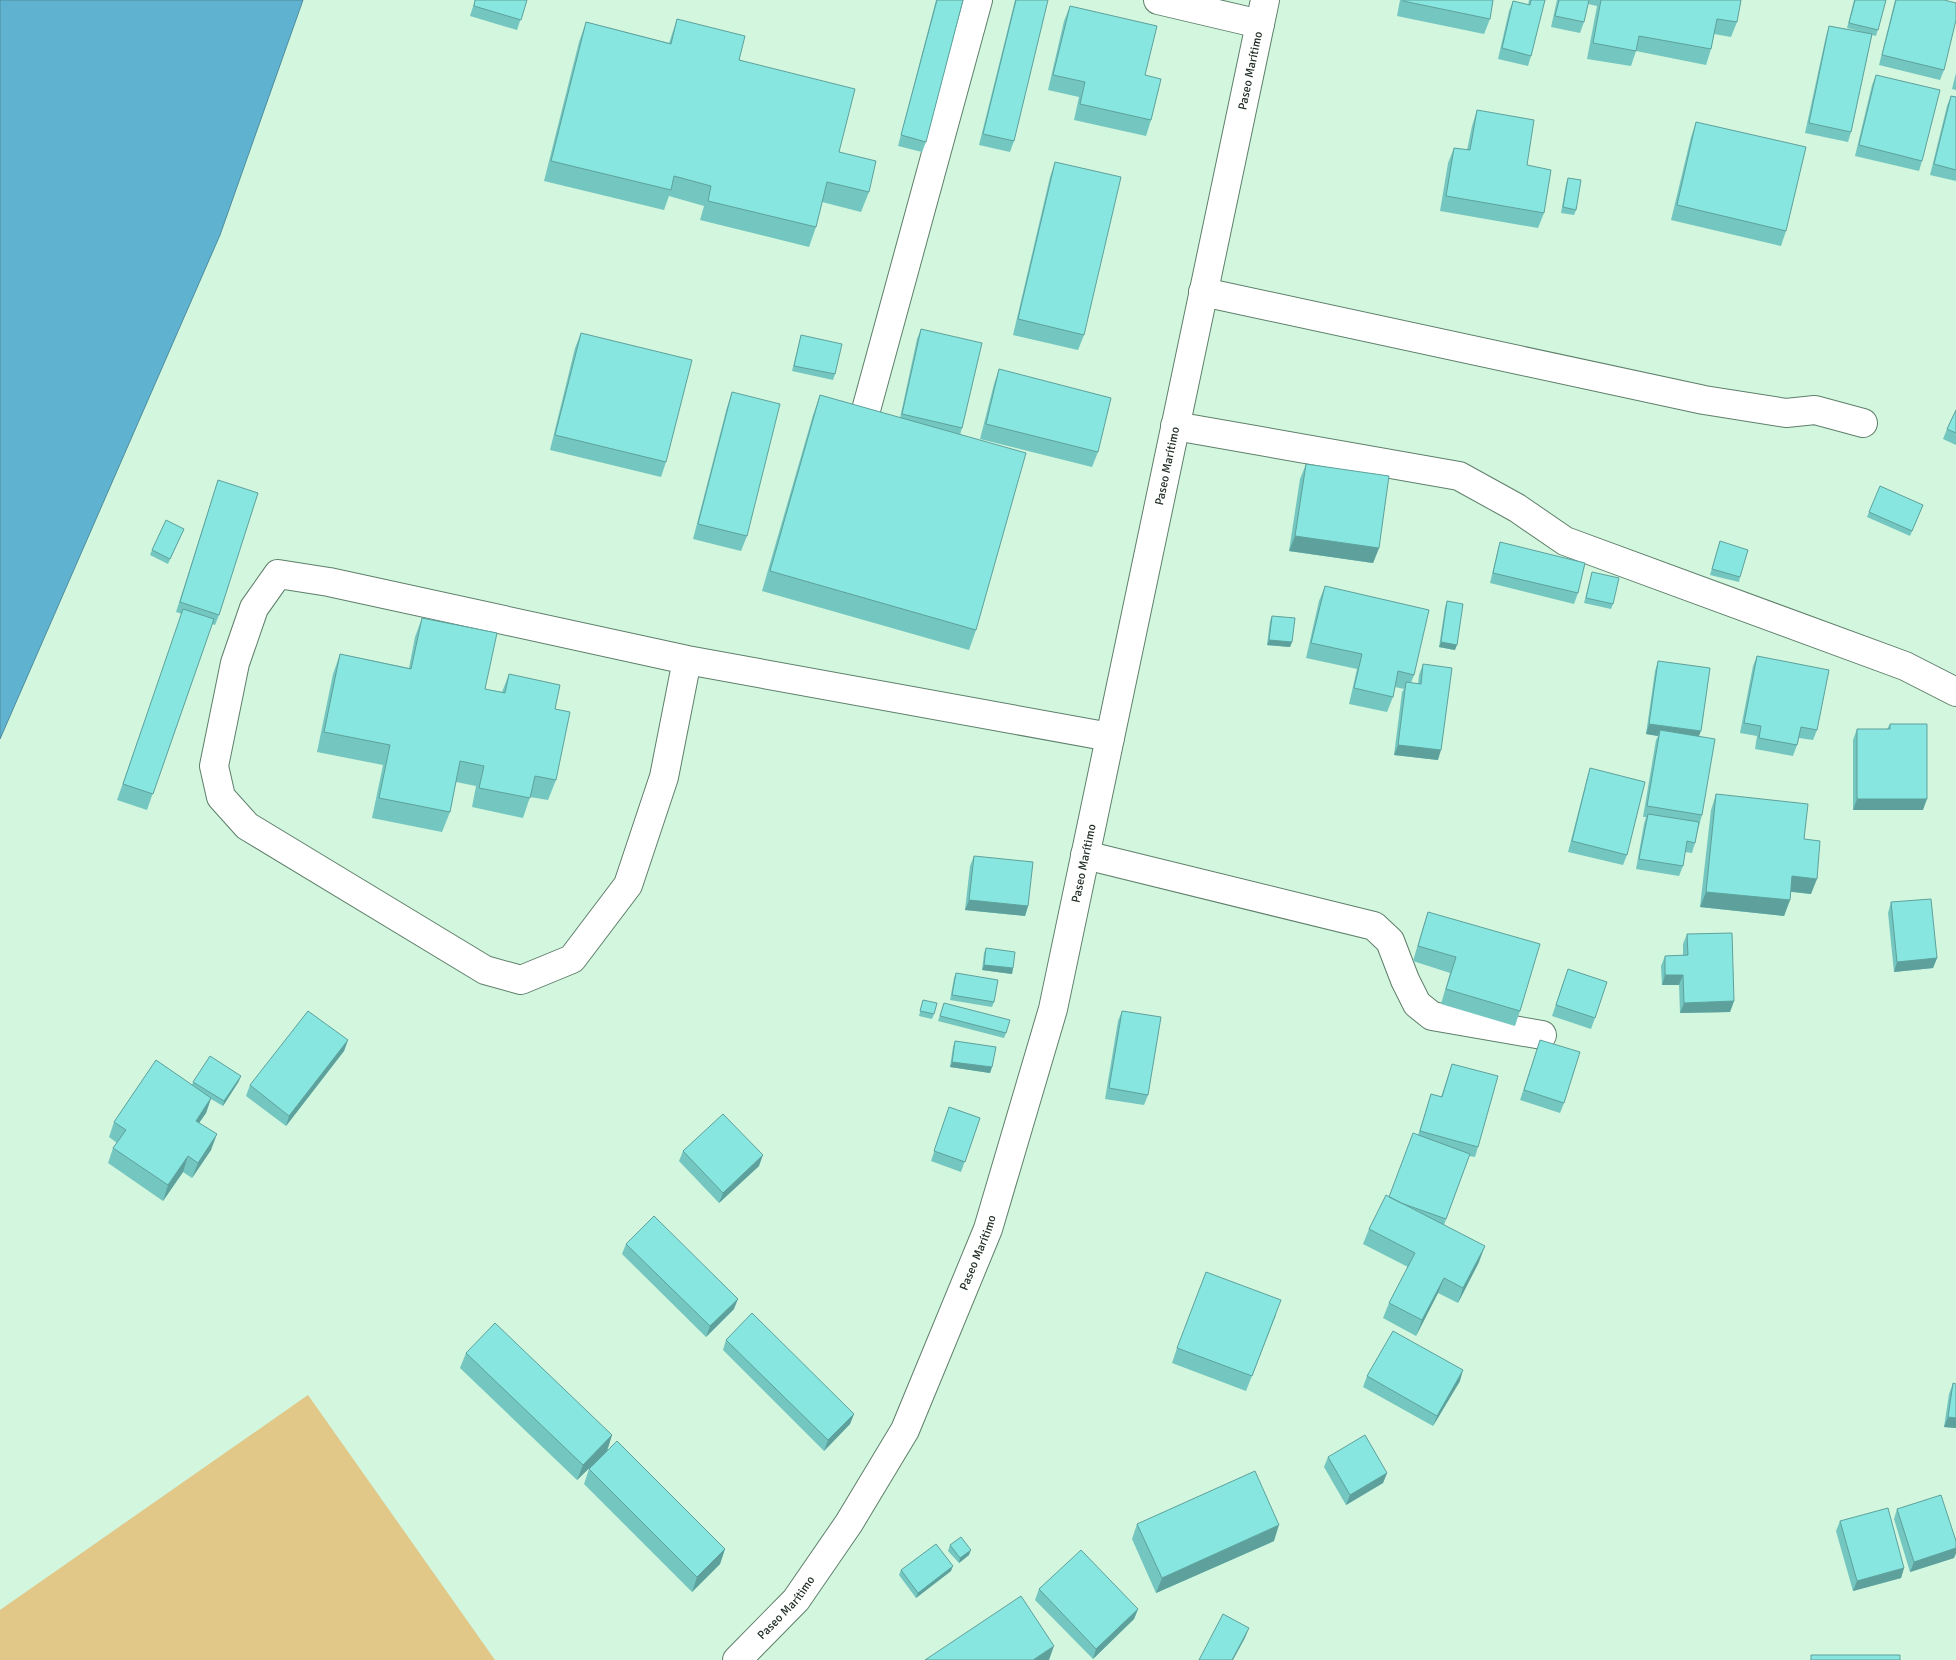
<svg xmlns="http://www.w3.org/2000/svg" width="1956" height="1660" font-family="Signika,sans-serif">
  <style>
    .green { fill: #e1c889 }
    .water { fill: #60b3d0; stroke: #4e8c9d }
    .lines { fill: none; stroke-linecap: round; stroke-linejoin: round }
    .minor-casing { stroke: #5e7f6a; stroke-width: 30 }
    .secondary-casing { stroke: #5e7f6a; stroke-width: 30 }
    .minor { stroke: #fff; stroke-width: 28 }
    .secondary { stroke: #fff; stroke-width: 28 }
    .wall { fill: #74c6c0 }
    .shaded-wall { fill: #5ea19c }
    .building { fill: #87e6df; stroke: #5ea19c }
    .labels { text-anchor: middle; stroke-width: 5; stroke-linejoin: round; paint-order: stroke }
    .street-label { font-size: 12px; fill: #233027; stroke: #effdf3 }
  </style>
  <rect width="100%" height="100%" fill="#d2f6de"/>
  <!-- green -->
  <path class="green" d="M308,1395L495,1660H0V1610Z"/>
  <!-- water -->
  <path class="water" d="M0,0H303L220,235L0,739Z"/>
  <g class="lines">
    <!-- minor casing -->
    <g class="minor-casing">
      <path id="minor" d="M1158,0L1260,24
        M1203,292L1704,400L1786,413L1815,410L1863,423
        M866,410L978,0
        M1175,426L1459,476L1517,508L1565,541L1905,666L1956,692
        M687,660L664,777L628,885L572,959L521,980L485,970L247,826L221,797L214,766L235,663L254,608L278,574L329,582L687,660L1110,737
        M1085,855L1374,926L1390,941L1405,980L1417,1004L1432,1016L1542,1035"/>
    </g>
    <!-- secondary casing -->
    <g class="secondary-casing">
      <g id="secondary">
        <path id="s1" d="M737,1660L796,1600L849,1523L905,1430L988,1229L1053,1009L1265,0"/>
      </g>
    </g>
    <!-- minor -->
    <use href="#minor" class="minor"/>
    <!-- secondary -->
    <use href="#secondary" class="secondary"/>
  </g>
  <!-- wall -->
  <path class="wall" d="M475,0H527L517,30L470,16Z
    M936,0H963L926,142L922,152L898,146Z
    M1015,0H1046L1014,141L1010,152L979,145Z
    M1400,0H1493L1490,19L1484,34L1397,16Z
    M1529,0H1545L1531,56L1528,66L1498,59L1509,11L1513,1L1528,5Z
    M1557,0H1741L1737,22L1731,37L1714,34L1711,49L1706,65L1636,51L1631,66L1587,59L1597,6L1588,4L1584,22L1580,33L1551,27Z
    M1854,0H1886L1876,36L1872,35L1851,132L1848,142L1805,133L1826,36L1829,26L1863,32L1847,28Z
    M1895,0H1944V70L1940,80L1879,65Z
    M1070,6L1145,75L1151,120L1146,136L1074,120L1079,97L1048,90L1064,21Z
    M677,19L739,60L839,152L869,192L861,212L822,202L816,227L809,247L700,220L704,206L669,196L664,210L544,181L579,42L586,22L669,43Z
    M1956,73V90L1952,89Z
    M1876,75L1922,161L1919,171L1855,156L1872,85Z
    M1951,96L1956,97V181L1930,175L1947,106Z
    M1477,110L1527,165L1544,213L1538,228L1440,211L1448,163L1454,148L1467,150L1472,126Z
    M1696,122L1786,231L1781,246L1671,220L1691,137Z
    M1055,162L1084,335L1078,350L1013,335L1050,177Z
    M1568,178L1576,210L1574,215L1561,213L1566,184Z
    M921,329L962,428L960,435L976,630L969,650L762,591L813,415L820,395L900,418L917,339Z
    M581,333L666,462L661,477L550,450L575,348Z
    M801,335L835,374L833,380L792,371Z
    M999,369L1098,452L1092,467L980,439L994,384Z
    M732,392L747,536L741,551L693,539L727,407Z
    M1956,410V445L1943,439L1947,429Z
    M1306,464L1379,548L1373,563L1289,551L1300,479Z
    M218,480L219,615L215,625L212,624L147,810L117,800L182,614L176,612Z
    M1923,505L1910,536L1867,517L1869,512Z
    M184,529L168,564L150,555L152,550Z
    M1720,541L1740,577L1739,582L1710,575Z
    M1500,542L1578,593L1574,604L1490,583L1497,553Z
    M1592,572L1613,604L1611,609L1584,603Z
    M1325,586L1414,675L1411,683L1418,684L1419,675L1423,664L1438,760L1394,755L1402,692L1404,689L1395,687L1393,697L1387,712L1349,704L1357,669L1306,658L1319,601Z
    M1447,601L1455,650L1439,647L1445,607Z
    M1272,616L1292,642L1290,647L1267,645L1270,621Z
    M422,618L485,689L502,692L509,674L555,709L556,780L548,800L530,797L523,818L472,807L476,786L456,782L450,812L442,832L372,818L383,765L317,752L333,674L340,654L409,668L415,637Z
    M1757,656L1817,730L1813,740L1799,738L1797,745L1793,756L1755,749L1757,736L1740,733L1753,666Z
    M1658,661L1699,736L1702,815L1699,826L1695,843L1692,853L1685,852L1683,866L1679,876L1636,869L1644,824L1646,817H1643L1656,740L1658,736L1646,734L1655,671Z
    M1890,724L1923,810H1853V740L1857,729H1887Z
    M1590,768L1627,855L1623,865L1568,852L1587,778Z
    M1716,794L1804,839L1811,894L1791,892L1790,900L1784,916L1700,907L1711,810Z
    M974,856L1028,906L1025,916L965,910L970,866Z
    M1891,902L1937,958L1933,968L1894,972L1888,913Z
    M1428,912L1520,1011L1515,1026L1441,1004L1450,973L1413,961L1423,927Z
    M1687,934L1734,1001L1730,1012L1680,1013L1679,985H1662L1661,966L1665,956L1683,955V944Z
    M986,948L1013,968L1012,974L982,970L984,953Z
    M956,973L994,1002L992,1007L950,1000L954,978Z
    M1564,980L1595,1018L1591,1029L1552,1016Z
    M923,1000L934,1014L932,1019L919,1016Z
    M944,1003L1006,1033L1004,1038L938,1021Z
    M1122,1011L1148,1095L1144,1105L1105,1099L1118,1021Z
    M348,1040L344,1051L286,1126L246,1096L250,1085Z
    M1540,1040L1564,1103L1560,1113L1520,1100Z
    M955,1041L992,1067L990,1073L950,1067L953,1047Z
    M1452,1064L1478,1147L1475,1157L1469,1156L1444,1225L1479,1262L1458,1303L1438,1293L1416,1336L1383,1318L1389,1303L1408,1267L1363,1244L1369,1229L1389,1197L1418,1135L1431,1094L1441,1097Z
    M239,1081L223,1106L211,1099L206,1113L199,1123L211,1150L192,1178L183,1172L163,1201L108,1163L113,1148L117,1143L109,1137L114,1122L192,1085L193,1082Z
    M949,1107L980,1118L961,1172L931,1161Z
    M683,1151L759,1166L719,1203L679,1161Z
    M626,1244L734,1309L706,1337L622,1254Z
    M1276,1315L1246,1391L1172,1363L1177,1348Z
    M726,1340L854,1414L850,1424L824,1451L723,1350Z
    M466,1353L612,1435L607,1451L577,1480L460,1368Z
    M1367,1376L1460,1381L1433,1426L1363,1387Z
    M1953,1383L1956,1428L1944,1427L1949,1394Z
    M1328,1457L1387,1473L1383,1483L1346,1505L1324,1467Z
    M589,1469L725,1549L720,1564L692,1592L584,1484Z
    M1897,1509L1956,1541V1553L1954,1558L1910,1572L1894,1519Z
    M1840,1521L1904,1568L1901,1578L1853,1591L1836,1531Z
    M1137,1524L1274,1541L1156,1593L1132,1539Z
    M950,1545L969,1555L959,1563L948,1551Z
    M901,1570L951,1571L916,1598L899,1575Z
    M1039,1589L1138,1609L1134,1619L1093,1659L1035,1600Z"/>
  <!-- shaded-wall -->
  <path class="shaded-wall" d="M1295,536L1379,548L1373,563L1289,551Z
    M1269,640L1292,642L1290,647L1267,645Z
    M1441,642L1457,645L1455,650L1439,647Z
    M1649,724L1701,731L1697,741L1660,730L1658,736L1646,734Z
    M1398,745L1441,750L1438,760L1394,755Z
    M1857,799H1927L1923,810H1853Z
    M1792,876L1817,879L1811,894L1787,891Z
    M1706,892L1790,900L1784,916L1700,907Z
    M969,900L1028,906L1025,916L965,910Z
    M1937,958L1933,968L1894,972L1897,962Z
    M984,965L1013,968L1012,974L982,970Z
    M1665,975H1683L1679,985H1662Z
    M1734,1001L1730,1012L1680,1013L1684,1003Z
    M348,1040L344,1051L286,1126L289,1116Z
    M952,1062L992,1067L990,1073L950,1067Z
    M241,1076L239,1081L223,1106L224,1101Z
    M211,1098L206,1113L190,1136L196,1121Z
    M217,1134L211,1150L192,1178L198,1163Z
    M763,1155L759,1166L719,1203L723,1193Z
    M188,1156L183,1172L163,1201L168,1185Z
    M1485,1246L1479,1262L1458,1303L1463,1288Z
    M1444,1278L1438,1293L1416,1336L1422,1320Z
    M738,1299L734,1309L706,1337L710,1326Z
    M1463,1370L1460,1381L1433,1426L1437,1416Z
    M854,1414L850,1424L824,1451L828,1440Z
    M1948,1417L1956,1418V1428L1944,1427Z
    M612,1435L607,1451L577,1480L583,1465Z
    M1387,1473L1383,1483L1346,1505L1350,1495Z
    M1279,1525L1274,1541L1156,1593L1162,1578Z
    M1956,1548V1553L1954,1558L1910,1572L1914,1562Z
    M725,1549L720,1564L692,1592L697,1577Z
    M971,1550L969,1555L959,1563L960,1558Z
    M953,1566L951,1571L916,1598L918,1593Z
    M1904,1568L1901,1578L1853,1591L1857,1581Z
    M1138,1609L1134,1619L1093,1659L1096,1649Z
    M1249,1628L1245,1638L1233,1660H1232Z
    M1054,1646L1049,1660H1033Z"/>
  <!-- building -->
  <path class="building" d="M475,0H527L521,20L474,6Z
    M937,0H963L926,142L901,135Z
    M1016,0H1048L1014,141L983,134Z
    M1403,0H1493L1490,19L1403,1Z
    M1531,0H1545L1531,56L1502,48L1513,1L1530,5Z
    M1559,0H1589L1584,22L1555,16Z
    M1601,0H1741L1737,22L1717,19L1711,49L1639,36L1636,51L1593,43Z
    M1855,0H1886L1878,30L1849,23Z
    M1896,0H1944L1956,3V20L1944,70L1882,55Z
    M1070,6L1157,26L1145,75L1161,79L1151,120L1080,104L1085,82L1053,75Z
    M677,19L745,36L739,60L855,89L839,152L876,161L869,192L827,182L816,227L708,201L711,186L674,176L671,190L551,161L586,22L671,44Z
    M1829,26L1872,34L1851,132L1809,123Z
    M1876,75L1940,90L1922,161L1859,145Z
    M1951,96L1956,97V170L1934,164Z
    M1477,110L1534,120L1527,165L1551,170L1544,213L1446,196L1454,148L1470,150Z
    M1696,122L1806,147L1786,231L1677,205Z
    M1055,162L1121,177L1084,335L1018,319Z
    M1568,178L1581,180L1576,210L1563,207Z
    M921,329L982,343L962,428L902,414Z
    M581,333L692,360L666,462L555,435Z
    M801,335L842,344L835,374L794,366Z
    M999,369L1111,398L1098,452L986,424Z
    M732,392L780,404L747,536L698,524Z
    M820,395L1026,453L976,630L770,571Z
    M1956,410V433L1947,429Z
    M1306,464L1389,476L1379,548L1295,536Z
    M218,480L258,493L219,615L180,602Z
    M1880,486L1923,505L1912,531L1869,512Z
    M166,520L184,529L170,559L152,550Z
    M1720,541L1748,550L1740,577L1712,569Z
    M1500,542L1585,563L1578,593L1493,573Z
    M1592,572L1619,578L1613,604L1586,598Z
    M1325,586L1429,610L1414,675L1398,671L1393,697L1354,688L1362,654L1311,643Z
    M1447,601L1463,604L1457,645L1441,642Z
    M183,609L214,619L153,794L123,784Z
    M1272,616L1295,618L1292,642L1269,640Z
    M422,618L497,633L485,689L505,693L509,674L560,685L555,709L570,712L556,780L535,776L530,798L479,788L484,766L460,761L450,812L379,798L390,745L324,732L340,654L411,669Z
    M1757,656L1829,670L1817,730L1801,727L1797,745L1759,738L1761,726L1744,723Z
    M1658,661L1710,668L1701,731L1649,724Z
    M1423,664L1452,668L1441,750L1398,745L1406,682L1421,684Z
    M1890,724H1927V799H1857V729H1890Z
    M1660,730L1715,739L1702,815L1647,806Z
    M1590,768L1645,782L1627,855L1572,841Z
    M1716,794L1808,804L1804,839L1820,841L1817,879L1792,876L1790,900L1706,892Z
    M1648,814L1699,822L1695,843L1687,841L1683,866L1639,859Z
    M974,856L1033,862L1028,906L969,900Z
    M1931,899L1937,958L1897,962L1891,902Z
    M1428,912L1540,944L1520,1011L1446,989L1456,957L1418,946Z
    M1732,933L1734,1001L1684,1003L1683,975H1665V956L1688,955L1687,934Z
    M986,948L1015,952L1013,968L984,965Z
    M1568,969L1607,982L1595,1018L1556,1005Z
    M956,973L998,980L994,1002L952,995Z
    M923,1000L937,1003L934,1014L920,1011Z
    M944,1003L1010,1020L1006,1033L940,1016Z
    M308,1011L348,1040L289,1116L250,1085Z
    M1122,1011L1161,1017L1148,1095L1109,1088Z
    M1540,1040L1580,1052L1564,1103L1524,1090Z
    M955,1041L996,1047L992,1067L952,1062Z
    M210,1056L241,1076L224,1101L193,1082Z
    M156,1060L211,1098L196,1121L217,1134L198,1163L188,1156L168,1185L113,1148L126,1130L114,1122Z
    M1452,1064L1498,1076L1478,1147L1420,1131L1431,1094L1442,1097Z
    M949,1107L980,1118L965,1162L934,1151Z
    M723,1114L763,1155L723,1193L683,1151Z
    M1413,1133L1470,1154L1446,1219L1401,1203L1389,1197Z
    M1386,1195L1485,1246L1463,1288L1444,1278L1422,1320L1389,1303L1415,1253L1369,1229Z
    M654,1216L738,1299L710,1326L626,1244Z
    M1206,1272L1281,1300L1252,1376L1177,1348Z
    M752,1313L854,1414L828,1440L726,1340Z
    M495,1323L612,1435L583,1465L466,1353Z
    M1393,1331L1463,1370L1437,1416L1367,1376Z
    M1953,1383L1956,1384V1418L1948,1417Z
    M1365,1435L1387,1473L1350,1495L1328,1457Z
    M617,1441L725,1549L697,1577L589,1469Z
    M1255,1471L1279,1525L1162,1578L1137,1524Z
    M1941,1495L1956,1541V1548L1914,1562L1897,1509Z
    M1888,1508L1904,1568L1857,1581L1840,1521Z
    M961,1537L971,1550L960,1558L950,1545Z
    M936,1544L953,1566L918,1593L901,1570Z
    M1081,1550L1138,1609L1096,1649L1039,1589Z
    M1021,1596L1054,1646L1033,1660H925Z
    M1223,1614L1249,1628L1232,1660H1199Z
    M1811,1655H1900V1660H1811Z"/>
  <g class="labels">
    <!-- street labels -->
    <g class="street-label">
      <text dy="4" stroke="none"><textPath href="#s1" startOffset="1692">Paseo Marítimo</textPath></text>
      <text dy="4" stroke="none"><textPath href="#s1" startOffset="1288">Paseo Marítimo</textPath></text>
      <text dy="4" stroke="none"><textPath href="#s1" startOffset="882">Paseo Marítimo</textPath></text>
      <text dy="4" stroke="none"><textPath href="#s1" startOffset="478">Paseo Marítimo</textPath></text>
      <text dy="4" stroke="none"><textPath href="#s1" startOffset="72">Paseo Marítimo</textPath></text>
    </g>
  </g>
</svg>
